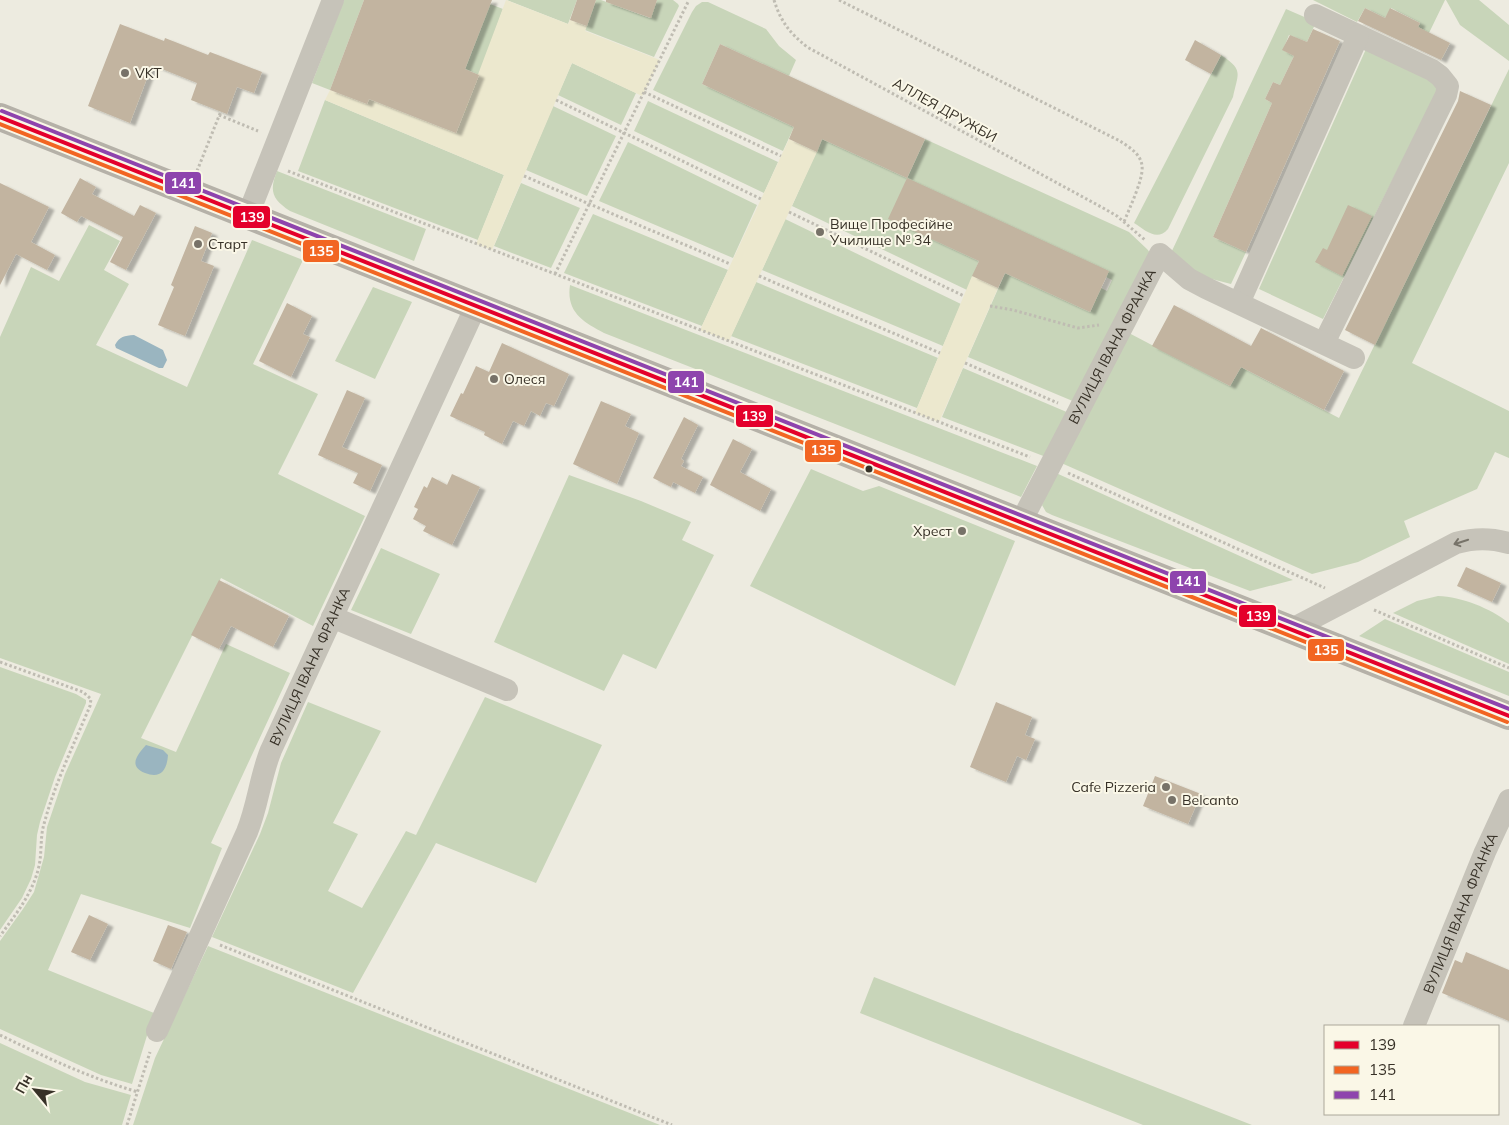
<svg xmlns="http://www.w3.org/2000/svg" width="1509" height="1125" font-family="Mulish,sans-serif">
  <style>
    .green { fill: #c8d5b9 }
    .plaza { fill: #ece8ce }
    .water { fill: #9ab5c0 }
    .building { fill: #c2b4a0; filter: url(#shadow) }
    .lines { fill: none; stroke-linecap: round; stroke-linejoin: round }
    .path { stroke: #bfbcb2; stroke-width: 3; stroke-dasharray: 2.5 2.5; stroke-linecap: butt }
    .minor { stroke: #c6c3b9; stroke-width: 22 }
    .major { stroke: #b5b1a8; stroke-width: 28 }
    .bus-1-casing { stroke: #faf7e7; stroke-width: 8 }
    .bus-2-casing { stroke: #faf7e7; stroke-width: 8 }
    .bus-3-casing { stroke: #faf7e7; stroke-width: 8 }
    .bus-1 { stroke: #e4002b; stroke-width: 4 }
    .bus-2 { stroke: #f26522; stroke-width: 4 }
    .bus-3 { stroke: #8e44ad; stroke-width: 4 }
    .oneway { stroke: #777369 }
    .poi-dot { fill: #777268; stroke: #faf7e7; stroke-width: 2 }
    .bus-dot { fill: #373127; stroke: #faf7e7; stroke-width: 2 }
    .labels { text-anchor: middle; stroke-width: 4; stroke-linejoin: round; paint-order: stroke }
    .poi-label { font-size: 14px; fill: #373127; stroke: #faf7e7; text-anchor: start }
    .street-label { font-size: 14px; fill: #373127; stroke: #faf7e7 }
    .line-badge { stroke: #faf7e7; stroke-width: 2 }
    .badge-label { font-size: 14px; text-anchor: middle; font-weight: bold; fill: #fff }
  </style>
  <defs>
    <filter id="shadow"><feDropShadow dx="5.5" dy="3" stdDeviation="1" flood-color="#0004"/></filter>
  </defs>
  <rect width="100%" height="100%" fill="#edebe0"/>
  <!-- green -->
  <path class="green" d="M344,0H364L330,90L312,83Z
    M507,0H577L568,24Z
    M596,0H601L650,18L657,0H673L678,4L679,6L654,57L585,30Z
    M1313,0H1445L1429,33H1415L1420,23L1391,8L1385,18L1365,8L1357,22Z
    M1446,0H1479L1509,25V61L1460,25Z
    M702,2H708L766,29L779,46L796,60L789,76L720,44L702,84L794,127L783,151L653,90L692,12L696,6Z
    M490,4L503,9L479,75L465,69Z
    M1286,9L1316,22L1307,42L1289,35L1283,50L1294,56L1280,85L1273,82L1265,99L1272,103L1213,237L1246,252L1231,284L1200,276L1170,255Z
    M1366,49L1440,85L1323,319L1259,289Z
    M1221,55C1244,70 1238,73 1233,97L1168,229C1157,242 1145,230 1134,223Z
    M572,63L636,93L621,125L558,95Z
    M1509,69V163L1412,363L1509,411V458L1495,452L1477,489L1404,521L1410,537L1358,562L1312,574L1059,462L1127,332L1230,386L1241,367L1339,418Z
    M325,100L504,175L478,240L298,171Z
    M648,101L778,162L764,193L634,131Z
    M553,106L616,136L587,196L526,170Z
    M822,139L907,178L925,139L1129,232L1148,250L1151,255L1075,402L968,357L1005,273L1090,312L1101,288L1107,291L1112,280L1106,277L1108,272L907,179L889,219L979,261L967,290L792,206Z
    M628,142L757,205L733,258L599,201Z
    M277,171L426,229L414,261L290,211C272,199 269,191 277,171Z
    M521,183L580,208L551,268L494,246Z
    M593,214L728,270L702,326L564,273Z
    M785,219L961,304L943,346L762,270Z
    M89,225L120,241L104,270L129,284L96,345L187,387L252,240L303,260L253,364L318,394L278,474L365,516L313,626L221,578L141,738L176,752L226,644L290,673L211,843L222,848L190,928L81,894L48,970L154,1013L132,1084L101,1075L0,1029V941L23,909L34,892L44,857L47,827L65,774L101,694L0,658V337L31,267L59,281Z
    M756,282L938,358L917,408L731,336Z
    M570,285L1037,466L1021,497L604,333C583,322 566,312 570,285Z
    M373,287L412,302L375,379L335,361Z
    M963,368L1069,413L1046,457L942,417Z
    M811,469L863,491L879,486L1015,541L955,686L750,586Z
    M1056,473L1293,580L1250,591L1052,515L1046,512L1042,505Z
    M569,475L641,501L691,522L682,540L714,555L656,669L623,654L604,691L494,642Z
    M381,548L440,574L411,634L351,610Z
    M1438,596C1462,597 1490,608 1509,623V664L1393,613L1417,601Z
    M1385,619L1509,672V696L1359,636Z
    M0,667L76,694L86,700V703L55,777L40,822L37,835L35,865L31,879L22,898L0,930Z
    M485,697L602,745L536,883L436,843L353,993L212,937L260,834L268,813L281,763L308,702L381,731L333,823L358,834L328,891L362,908L406,831L416,835Z
    M208,946L660,1125H133L155,1058Z
    M874,977L1252,1125H1143L860,1013Z
    M0,1043L85,1082L131,1095L122,1125H0Z"/>
  <!-- plaza -->
  <path class="plaza" d="M506,0L568,24L570,20L587,26L585,31L660,60L642,96L572,63L492,250L476,244L504,175L325,100L330,90L367,104L369,99L456,133Z
    M789,139L817,152L729,341L700,330Z
    M972,276L998,288L939,422L915,413Z"/>
  <!-- water -->
  <path class="water" d="M134,335L163,350L167,360L163,368H159L116,348L115,345C120,336 124,336 134,335Z
    M146,745L163,750L168,755C167,770 161,779 145,773C128,766 137,755 146,745Z"/>
  <!-- building -->
  <path class="building" d="M364,0H492L465,69L479,75L456,133L369,99L367,104L330,90Z
    M577,0H596L587,26L570,20Z
    M606,0H657L651,18L606,2Z
    M1365,8L1385,18L1390,8L1420,23L1418,27L1450,43L1441,60L1358,21Z
    M120,24L164,41L165,38L208,55L210,52L262,72L254,93L237,87L227,114L191,100L197,83L152,65L130,123L88,106Z
    M1313,29L1340,41L1246,252L1213,237L1272,103L1265,99L1273,82L1280,85L1294,56L1282,50L1290,35L1307,42Z
    M1195,40L1221,55L1211,74L1185,60Z
    M720,44L925,139L907,178L822,139L817,152L789,139L794,127L702,84Z
    M1460,91L1491,105L1375,345L1345,330L1458,101Z
    M80,178L96,187L92,194L134,216L140,205L156,213L126,270L110,262L123,237L81,216L77,222L61,213Z
    M907,178L1109,271L1090,312L1005,273L998,288L972,276L979,261L888,219Z
    M0,183L49,207L31,242L55,255L47,270L16,254L0,285Z
    M1348,205L1372,216L1342,276L1315,262L1323,248L1327,250Z
    M195,226L212,233L201,261L214,266L185,336L158,325L174,287L171,285Z
    M287,303L312,316L303,334L310,337L291,377L259,361Z
    M1174,305L1251,346L1261,328L1344,371L1324,410L1241,367L1230,386L1152,346Z
    M502,343L569,374L554,406L546,403L540,416L531,411L524,426L513,421L502,444L484,435L485,432L450,416L461,393L463,394L476,366L489,372Z
    M347,390L365,398L342,447L382,465L370,491L353,483L358,473L318,455Z
    M601,401L631,414L625,426L639,433L617,484L573,464Z
    M684,417L698,425L681,459L684,461L681,466L703,477L695,493L673,482L671,487L653,478Z
    M733,439L752,449L740,472L771,489L760,511L710,485Z
    M452,474L480,487L452,545L423,531L426,526L413,519L418,509L414,507L424,486L427,488L432,477L447,485Z
    M1466,567L1501,583L1492,602L1457,586Z
    M219,580L289,616L273,647L231,626L219,649L191,635Z
    M996,702L1032,717L1025,735L1035,739L1026,760L1017,756L1006,782L970,767Z
    M1155,776L1201,794L1188,824L1143,806Z
    M89,915L108,924L90,960L71,952Z
    M168,925L187,932L171,969L153,961Z
    M1466,952L1509,970V1021L1442,993L1455,960L1462,963Z"/>
  <g class="lines">
    <!-- path -->
    <path class="path" d="M774,0C781,22 789,32 807,47L1105,209L1117,216L1145,240
      M839,0L1120,141C1129,147 1141,154 1142,166C1144,178 1129,209 1124,222
      M644,92L781,156
      M556,100L761,199
      M219,115L258,131
      M197,171L221,111
      M288,171L1030,457
      M524,176L730,264
      M789,212L964,296
      M555,274L689,0
      M759,276L940,353
      M990,306L1013,310L1078,328L1099,325
      M965,363L1058,403
      M1068,473L1325,588
      M1374,610L1509,668
      M0,662L83,692L91,699L90,706C74,744 55,783 44,824C40,837 42,852 39,866C33,893 16,914 0,936
      M220,945L672,1125
      M0,1035C45,1057 90,1078 138,1092
      M127,1125L150,1052"/>
    <!-- minor -->
    <g class="minor">
      <path d="M1315,15L1432,70L1440,76L1448,86L1446,95L1324,343"/>
      <path d="M248,215L333,0"/>
      <path d="M1239,303L1358,36"/>
      <path id="s1" d="M1021,522L1160,254L1189,279L1206,288L1354,358"/>
      <path d="M332,617L507,690"/>
      <path d="M1292,629L1456,543C1475,538 1490,538 1509,543"/>
      <path id="s2" d="M1414,1026L1485,852L1509,800"/>
      <path id="s3" d="M157,1031L247,832C258,805 260,777 271,750L476,306"/>
    </g>
    <!-- major -->
    <path class="major" d="M0,117L1509,716"/>
    <!-- bus-1 casing -->
    <g class="bus-1-casing">
      <path id="bus-1" d="M0,117L1509,716"/>
    </g>
    <!-- bus-2 casing -->
    <g class="bus-2-casing">
      <path id="bus-2" d="M0,124L1507,722"/>
    </g>
    <!-- bus-3 casing -->
    <g class="bus-3-casing">
      <path id="bus-3" d="M2,111L1509,709"/>
    </g>
    <!-- bus-1 -->
    <use href="#bus-1" class="bus-1"/>
    <!-- bus-2 -->
    <use href="#bus-2" class="bus-2"/>
    <!-- bus-3 -->
    <use href="#bus-3" class="bus-3"/>
  </g>
  <!-- one-way arrows -->
  <defs><path id="oneway-shaft" d="M-6 0H5M1.5-3L5.5 0L1.5 3" fill="none" stroke-width="1.6" stroke-linecap="round" stroke-linejoin="round" transform="scale(1.25)"/></defs>
  <use class="oneway" href="#oneway-shaft" transform="translate(1461 542) rotate(162)"/>
  <!-- markers -->
  <g class="poi-dot">
    <circle cx="125" cy="73" r="5"/>
    <circle cx="820" cy="232" r="5"/>
    <circle cx="198" cy="244" r="5"/>
    <circle cx="494" cy="379" r="5"/>
    <circle cx="962" cy="531" r="5"/>
    <circle cx="1166" cy="787" r="5"/>
    <circle cx="1172" cy="800" r="5"/>
  </g>
  <circle class="bus-dot" cx="869" cy="469" r="4.5"/>
  <g class="labels">
    <!-- poi labels -->
    <g class="poi-label">
      <text x="135" y="78">VKT</text>
      <text x="830" y="229">Вище Професійне<tspan x="830" dy="16">Училище № 34</tspan></text>
      <text x="208" y="249">Старт</text>
      <text x="504" y="384">Олеся</text>
      <text x="952" y="536" text-anchor="end">Хрест</text>
      <text x="1156" y="792" text-anchor="end">Cafe Pizzeria</text>
      <text x="1182" y="805">Belcanto</text>
    </g>
    <!-- street labels -->
    <g class="street-label">
      <text transform="translate(945 110) rotate(29)" y="5">АЛЛЕЯ ДРУЖБИ</text>
      <text dy="5" stroke="none"><textPath href="#s1" startOffset="198">ВУЛИЦЯ ІВАНА ФРАНКА</textPath></text>
      <text dy="5" stroke="none"><textPath href="#s3" startOffset="396">ВУЛИЦЯ ІВАНА ФРАНКА</textPath></text>
      <text dy="5" stroke="none"><textPath href="#s2" startOffset="122">ВУЛИЦЯ ІВАНА ФРАНКА</textPath></text>
    </g>
  </g>
  <g class="line-badge">
    <rect x="164" y="171" width="38" height="24" rx="5" fill="#8e44ad"/>
    <rect x="232" y="205" width="39" height="24" rx="5" fill="#e4002b"/>
    <rect x="302" y="239" width="38" height="24" rx="5" fill="#f26522"/>
    <rect x="667" y="370" width="38" height="24" rx="5" fill="#8e44ad"/>
    <rect x="735" y="404" width="39" height="24" rx="5" fill="#e4002b"/>
    <rect x="804" y="439" width="38" height="24" rx="5" fill="#f26522"/>
    <rect x="1169" y="570" width="38" height="24" rx="5" fill="#8e44ad"/>
    <rect x="1238" y="604" width="39" height="24" rx="5" fill="#e4002b"/>
    <rect x="1307" y="638" width="38" height="24" rx="5" fill="#f26522"/>
  </g>
  <g class="badge-label">
    <text x="183" y="188">141</text>
    <text x="252" y="222">139</text>
    <text x="321" y="256">135</text>
    <text x="686" y="387">141</text>
    <text x="754" y="421">139</text>
    <text x="823" y="455">135</text>
    <text x="1188" y="586">141</text>
    <text x="1258" y="621">139</text>
    <text x="1326" y="655">135</text>
  </g>
  <!-- legend -->
  <rect x="1324" y="1025" width="175" height="90" fill="#faf7e7" stroke="#aca89a"/>
  <rect x="1334" y="1041" width="25" height="8" fill="#e4002b" stroke="#aca89a"/>
  <text x="1369" y="1050" font-size="15" fill="#373127">139</text>
  <rect x="1334" y="1066" width="25" height="8" fill="#f26522" stroke="#aca89a"/>
  <text x="1369" y="1075" font-size="15" fill="#373127">135</text>
  <rect x="1334" y="1091" width="25" height="8" fill="#8e44ad" stroke="#aca89a"/>
  <text x="1369" y="1100" font-size="15" fill="#373127">141</text>
  <!-- north arrow -->
  <g transform="translate(35 1090) rotate(299)" stroke="#faf7e7" stroke-width="4" paint-order="stroke">
  <path d="M0-4L9 19L0 12L-9 19Z" fill="#373127"/>
  <text y="-8" font-size="14" font-weight="bold" text-anchor="middle" fill="#373127">Пн</text>
  </g>
</svg>
